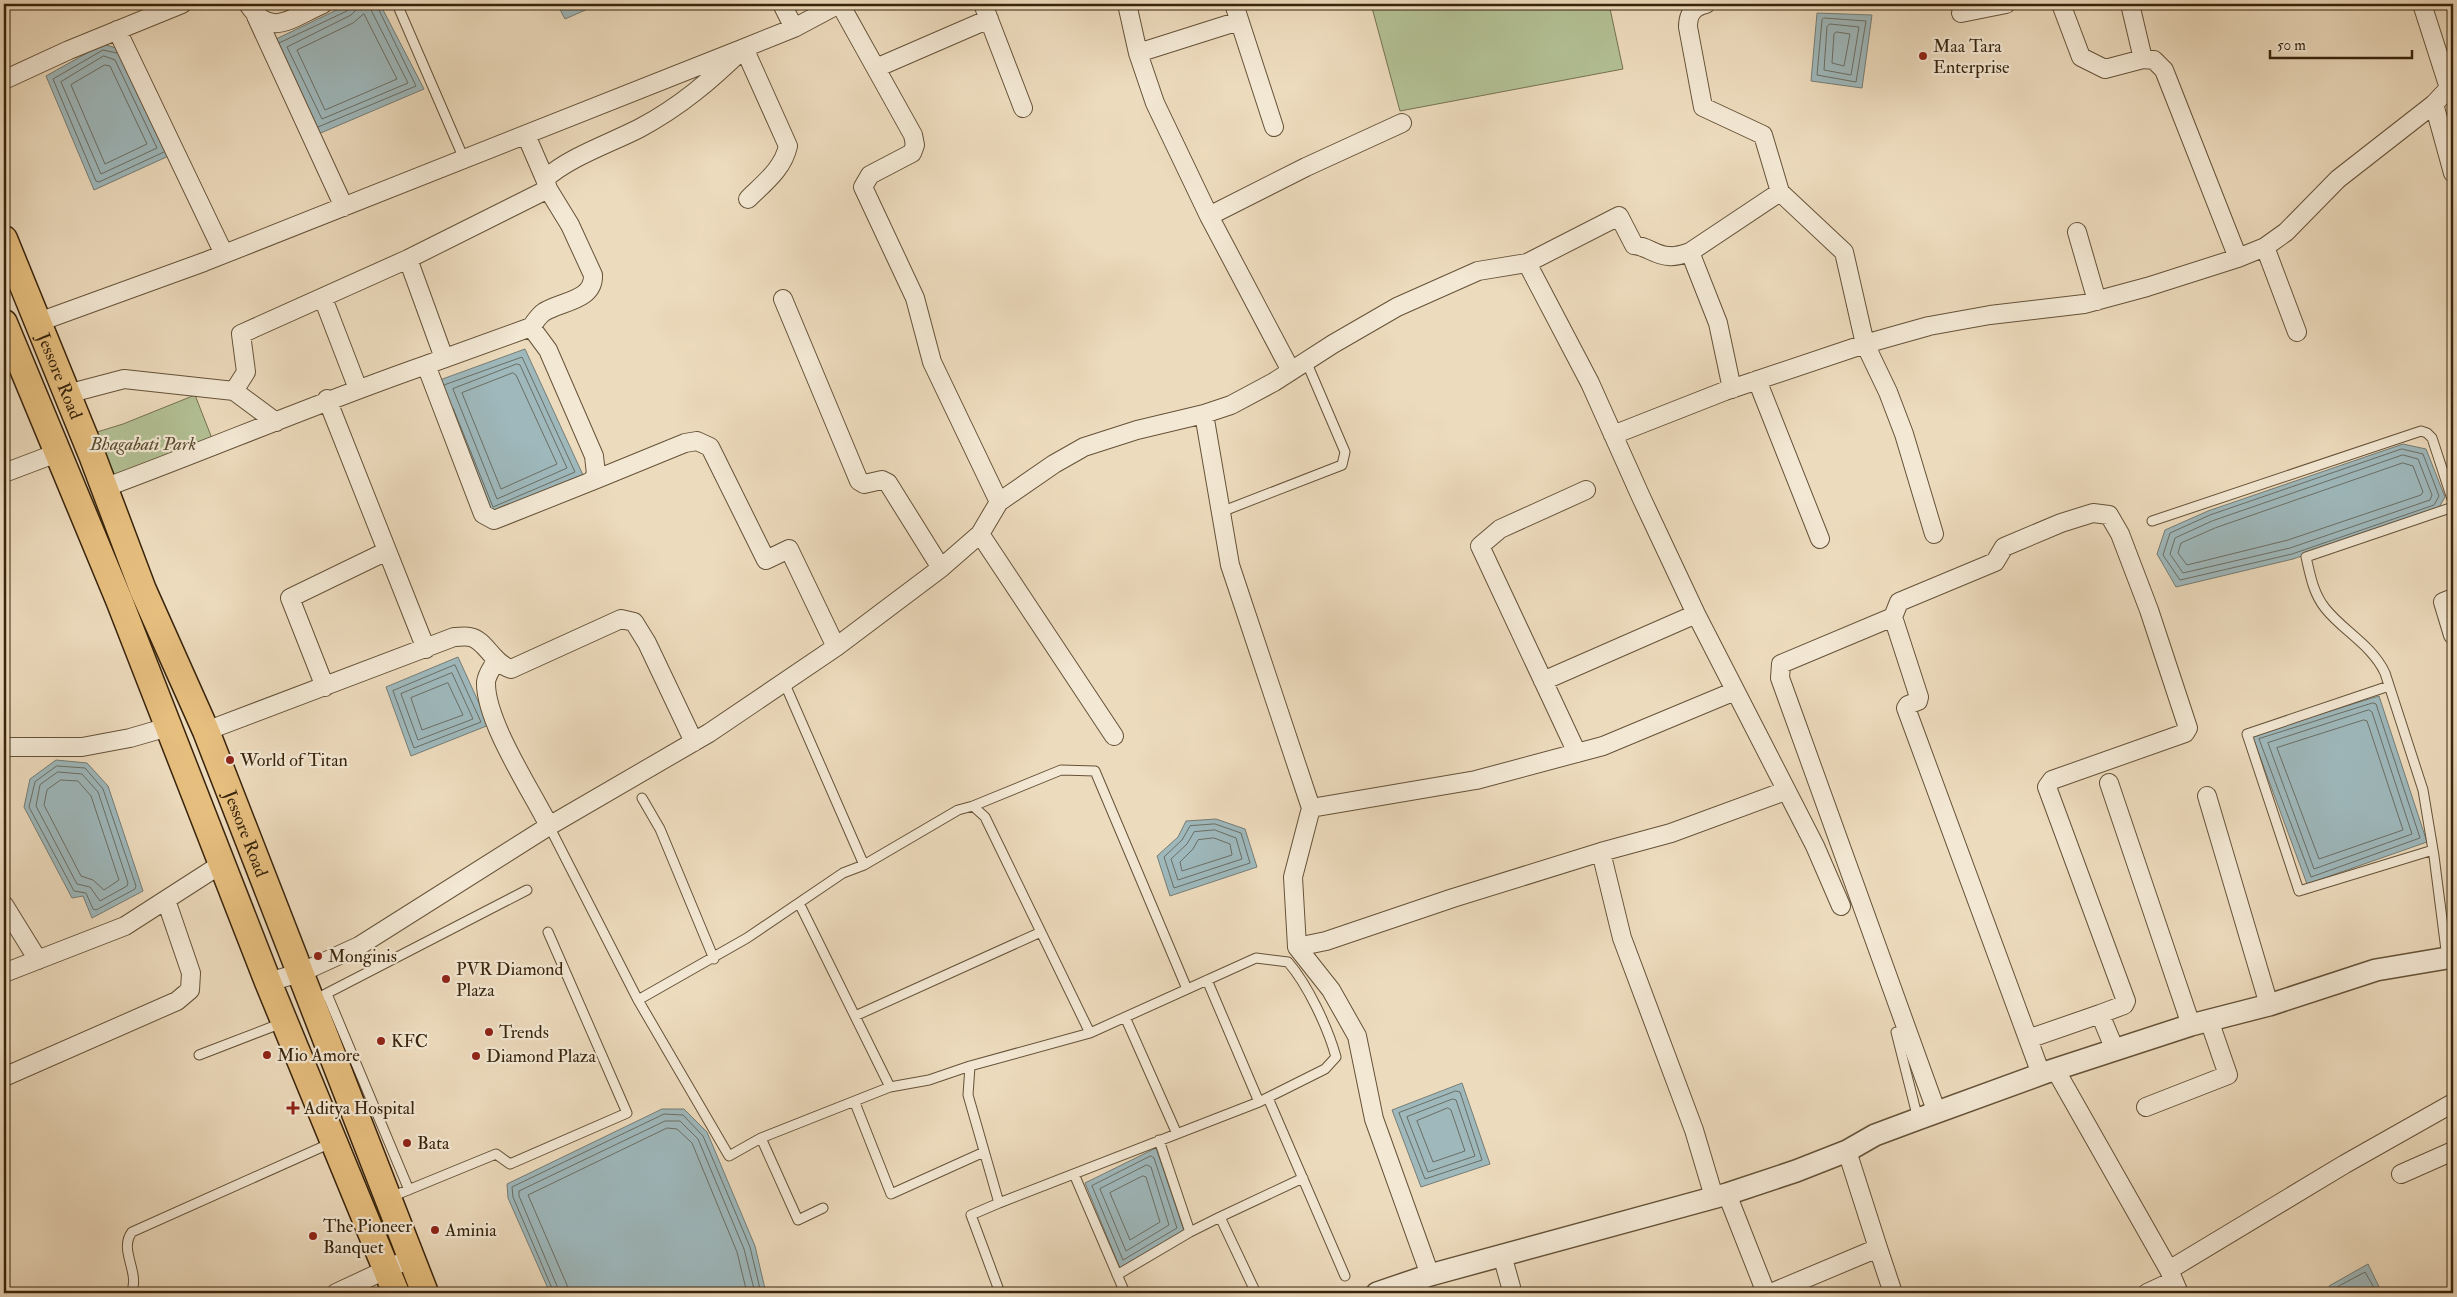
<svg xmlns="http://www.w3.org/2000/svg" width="2457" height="1297" font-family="'IM FELL Double Pica',serif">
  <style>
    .green { fill: #b3c195; stroke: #767250 }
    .water { fill: #9eb8bc; stroke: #757d76 }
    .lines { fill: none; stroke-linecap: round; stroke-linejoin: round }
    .shore { stroke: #6b6e64; stroke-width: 1 }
    .service-casing { stroke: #655238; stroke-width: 11 }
    .minor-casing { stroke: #655238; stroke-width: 20 }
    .tertiary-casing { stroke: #655238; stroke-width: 24 }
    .primary-casing { stroke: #38240c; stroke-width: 29 }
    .service { stroke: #f3e8d4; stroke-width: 9 }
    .minor { stroke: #f3e8d4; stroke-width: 18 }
    .tertiary { stroke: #f3e8d4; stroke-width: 21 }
    .primary { stroke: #e6be7e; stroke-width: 26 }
    .poi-dot { fill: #8f2418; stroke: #f3e8d4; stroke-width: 2 }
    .labels { text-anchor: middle; stroke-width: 4.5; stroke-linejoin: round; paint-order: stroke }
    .poi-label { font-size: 18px; fill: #38240c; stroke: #f3e8d4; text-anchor: start }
    .street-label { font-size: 18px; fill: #38240c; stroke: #f3e8d4 }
    .park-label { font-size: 18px; font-style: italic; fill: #574b2e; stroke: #f3e8d4 }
  </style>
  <rect width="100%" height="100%" fill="#eddbbd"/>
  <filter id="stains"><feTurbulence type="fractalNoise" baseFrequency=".004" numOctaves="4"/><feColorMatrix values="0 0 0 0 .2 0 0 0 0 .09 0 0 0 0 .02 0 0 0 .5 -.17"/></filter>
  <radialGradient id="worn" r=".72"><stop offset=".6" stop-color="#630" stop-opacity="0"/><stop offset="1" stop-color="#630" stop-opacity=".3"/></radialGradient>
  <!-- green -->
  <path class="green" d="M1371,4H1609L1623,69L1400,111Z
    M195,395L213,441L103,484L84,436L123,424Z"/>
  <!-- water -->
  <path class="water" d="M349,4H380L424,89L316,135L272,41Z
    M557,4H599L565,19Z
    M1817,13L1872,15L1862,88L1811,81Z
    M103,44L123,50L173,154L94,190L46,76Z
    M525,349L583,475L490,514L437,381Z
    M2403,444L2426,449L2445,497L2438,509L2293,559L2176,587L2157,554L2165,530L2208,511Z
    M458,657L489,725L411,756L386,687Z
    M2379,696L2427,842L2307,884L2252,735Z
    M56,760L87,763L108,786L143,891L92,918L83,896L72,898L24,807L30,779Z
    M1216,819L1245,829L1257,867L1170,896L1157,856L1178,837L1186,821Z
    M1462,1083L1490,1164L1421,1187L1392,1110Z
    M662,1109H684L707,1132L755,1246L766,1293H550L508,1198L507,1184Z
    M1156,1148L1184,1231L1120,1268L1085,1183Z
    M2368,1264L2382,1293H2333L2329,1286Z"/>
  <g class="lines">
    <!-- shore -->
    <path class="shore" d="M356,4L355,11L351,15L287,47L322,119L408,83L371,10L370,4
      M364,14L397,79L325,110L297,50L353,23Z
      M1824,18L1866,21L1856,82L1817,75L1822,20Z
      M1830,24L1859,27L1851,75L1824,70L1827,27Z
      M1837,32L1850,34L1844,66L1832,63L1834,34Z
      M279,43L347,11L350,4
      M117,53L103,50L53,79L96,181L99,182L164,152
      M104,56L115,60L157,148L101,174L61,82Z
      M105,65L110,66L147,144L105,164L71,85Z
      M318,127L416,86L376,4
      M517,364L520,365L567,468L497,499L453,389Z
      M513,373L516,375L557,464L501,489L462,393Z
      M444,385L522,357L575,472L493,507L453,408
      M2402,449L2423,454L2439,496L2434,505L2292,554L2180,580L2163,555L2170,533L2210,515Z
      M2403,455L2418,459L2432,495L2430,500L2290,548L2183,573L2170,554L2175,538L2212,521Z
      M2403,463L2413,466L2423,492L2421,495L2288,540L2187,565L2178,553L2181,543L2215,528Z
      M455,665L481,722L414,748L393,691Z
      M452,673L473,719L418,740L401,694Z
      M448,683L463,715L422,730L411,698Z
      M2373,703L2376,704L2420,838L2311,877L2259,739Z
      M2369,710L2372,712L2412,834L2314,869L2268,743Z
      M2364,720L2367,721L2403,830L2319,859L2277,748Z
      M57,766L85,768L103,789L136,886L135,889L96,910L93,909L86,893L74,891L29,807L35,782Z
      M58,772L82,774L98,792L128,883L127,886L100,901L90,887L77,884L36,806L40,785Z
      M61,780L78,781L91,796L119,880L104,890L93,880L81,876L44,805L47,790Z
      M1215,824L1241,833L1250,863L1174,888L1164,857L1182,840L1190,826Z
      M1215,830L1236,838L1242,859L1178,880L1171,859L1187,844L1194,832Z
      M1214,838L1230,844L1232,855L1182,871L1180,862L1193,849L1198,840Z
      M1456,1091L1460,1092L1482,1160L1425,1179L1399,1113Z
      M1453,1099L1456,1100L1475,1156L1428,1172L1407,1117Z
      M1448,1108L1451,1110L1465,1151L1433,1162L1417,1121Z
      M1151,1156L1154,1158L1177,1228L1123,1260L1092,1186Z
      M1147,1165L1151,1167L1169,1225L1126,1251L1100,1189Z
      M1143,1176L1146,1177L1160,1222L1130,1240L1110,1193Z
      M554,1293L513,1197L512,1187L664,1114L683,1115L703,1136L750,1247L761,1293
      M560,1293L519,1196V1191L665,1121H680L698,1139L744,1249L755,1293
      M568,1293L567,1285L528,1195L667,1128L677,1129L692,1143L737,1252L747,1293
      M2337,1293V1287L2365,1272L2377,1293"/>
    <!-- service casing -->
    <g class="service-casing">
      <path id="service" d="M397,4L464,159
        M1221,512L1342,465L1345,452L1306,361
        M2152,521L2421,431L2427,433L2432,438L2453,502
        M784,682L864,865
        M2389,686L2247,734L2299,891L2433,850
        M642,798L660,829L714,959
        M973,806L1061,770L1095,771L1187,989
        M549,826L638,1000L747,938L843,873L864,865L958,810L973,806L985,817L1090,1033L1256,958L1288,962C1308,985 1328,1028 1336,1057L1325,1069L1259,1102L999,1203L968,1095L970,1066L1090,1033
        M799,903L890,1087L929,1080L970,1066
        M2447,958L2434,856L2423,790L2385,673C2372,645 2343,631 2325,608C2313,593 2310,574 2306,557L2453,507
        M1207,980L1259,1102
        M327,994L409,1190
        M314,1000L527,890
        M638,1000L729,1156L761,1138
        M855,1016L1041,932
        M1125,1017L1177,1134
        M1896,1032L1918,1119
        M199,1055L282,1023
        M1268,1098L1345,1276
        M855,1103L891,1194L984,1152
        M1159,1140L1190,1232
        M1074,1174L1125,1293
        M391,1197L496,1154L510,1164L627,1113L548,932
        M999,1203L971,1215L1000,1293
        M823,1208L798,1220L761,1138L890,1087
        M1220,1217L1303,1178
        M1117,1275L1190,1232L1220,1217L1256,1293
        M131,1293C141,1273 118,1250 132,1232L331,1143"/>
    </g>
    <!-- minor casing -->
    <g class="minor-casing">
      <path id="minor" d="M248,4C271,39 291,18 323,4
        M782,4L794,28
        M840,4L913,135L915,145L912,153L870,175L863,187L915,298L932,362L999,502
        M983,4L1023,108
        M1127,4L1138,53L1155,103L1209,216L1291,371
        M1234,4L1274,127
        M1706,4C1693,7 1688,14 1688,27L1703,107L1763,135L1780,192L1844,252L1865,344L1888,392L1904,434L1934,534
        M2061,4L2081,57L2105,69L2143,59L2130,4
        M2422,4L2449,88L2453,90
        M1961,13L2006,4
        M256,16L344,207
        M117,30L224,254
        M1138,53L1239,21
        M2143,59L2154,60L2164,70L2238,258
        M876,68L989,19
        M4,80L69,50L182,4
        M2434,104L2453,173
        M526,135L545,179
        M1209,216L1306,167L1402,123
        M2077,232L2097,301
        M2265,247L2297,332
        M1690,252L1780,192
        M408,259L444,358
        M1527,263L1590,383L1641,497L1696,614L1815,846L1841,906
        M323,298L358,389
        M783,299L859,481L864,484L882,480L888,483L941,568
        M36,323L204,262L744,48L794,28L839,4
        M531,327L426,365L483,514L494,520L592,481L596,474L594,456L548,350L531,327C535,322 539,315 544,312C561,301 594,301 593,275L570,225L548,189L545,179C569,157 611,143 640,128C681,106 711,80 744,48L788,146C783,169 764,183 748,199
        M1757,380L1820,539
        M234,391L246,372L241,334L408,259L548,189
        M67,394L124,379L234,391L276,422
        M327,399L426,649
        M1204,414L1230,565L1311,808L1476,780L1603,746L1735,691
        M1613,435L1725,391L1865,344L1929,326L1990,315L2084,304L2147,287L2238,258L2265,247L2286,232L2338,179L2434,104L2449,88
        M4,473L57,453
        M592,481L685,443L697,441L710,447L766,560L789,549L836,647
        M104,488C212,448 317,403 426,365
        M980,534L1114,736
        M2453,598L2443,602L2453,635
        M1893,617L1919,697L1918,701L1908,705L1906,708L2041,1074
        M496,661C492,668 487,674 486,682C485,721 531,790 549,826
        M1543,681L1696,614
        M325,687L290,598L387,551
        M206,731L454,637C459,637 465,636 470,637C486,640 492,663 511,669L621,619L634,622L647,643L694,742
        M4,747H82L130,738L168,727
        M1577,753L1480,546L1500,529L1586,490
        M2109,783L2191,1025
        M2207,796L2269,1005
        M1311,808L1293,877L1297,947L1331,990L1357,1036L1374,1119L1430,1275
        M1601,852L1622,938L1694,1130L1714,1197
        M4,905L38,960
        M1297,947L1326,941L1453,898L1601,852L1671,833L1785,791
        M4,973L125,926L223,863
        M268,982L300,973L359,946L549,826L709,733L836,647L941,568L980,534L999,502L1054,464L1084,447L1137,430L1204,414L1231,405L1274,382L1333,344L1397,307L1478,271L1527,263L1619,216L1634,245C1647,246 1656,256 1669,256C1676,257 1684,254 1690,252L1718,323L1732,389
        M2028,1039L2100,1014
        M2055,1069L2169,1270L2179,1293
        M4,1077L177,1001L190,990L191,973L166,900
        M2146,1107L2228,1075L2209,1020
        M1937,1113L1780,678L1781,664L1893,617L1899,602L1995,562L2004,547L2061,523L2093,513L2109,515L2120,534L2149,610L2188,728L2185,733L2052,780L2047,787L2126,1001L2124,1005L2100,1014L2115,1050
        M1847,1151L1878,1248
        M2401,1174L2453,1151
        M1727,1194L1766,1293
        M1502,1255L1511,1287
        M2169,1270L2345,1164L2453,1103
        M336,1293L411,1258
        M1771,1293L1878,1248L1893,1293
        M2147,1293L2173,1281"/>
    </g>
    <!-- tertiary casing -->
    <g class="tertiary-casing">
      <path id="tertiary" d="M1377,1293L1430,1275L1727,1194L1796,1171L1847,1151L1875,1135L1918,1119L2047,1072L2191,1025L2269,1005L2376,970L2453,957"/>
    </g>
    <!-- primary casing -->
    <g class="primary-casing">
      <g id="primary">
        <path id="s1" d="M4,239L92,455L143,590L206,731L425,1293"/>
        <path d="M4,323L119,600L268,982L396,1293"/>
      </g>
    </g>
    <!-- service -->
    <use href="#service" class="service"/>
    <!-- minor -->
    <use href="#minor" class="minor"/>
    <!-- tertiary -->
    <use href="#tertiary" class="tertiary"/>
    <!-- primary -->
    <use href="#primary" class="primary"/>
  </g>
  <!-- markers -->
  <g class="poi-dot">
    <circle cx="1923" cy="56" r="5"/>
    <circle cx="230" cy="760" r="5"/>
    <circle cx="318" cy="956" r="5"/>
    <circle cx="446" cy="979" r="5"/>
    <circle cx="489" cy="1032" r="5"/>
    <circle cx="381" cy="1041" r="5"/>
    <circle cx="267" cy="1055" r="5"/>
    <circle cx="476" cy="1056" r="5"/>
    <path d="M290.5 1100.5h5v5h5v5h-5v5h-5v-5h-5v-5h5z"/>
    <circle cx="407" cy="1143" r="5"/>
    <circle cx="435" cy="1230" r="5"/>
    <circle cx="313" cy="1236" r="5"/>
  </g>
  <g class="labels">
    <!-- poi labels -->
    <g class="poi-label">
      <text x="1933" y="52">Maa Tara<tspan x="1933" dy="21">Enterprise</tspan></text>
      <text x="240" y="766">World of Titan</text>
      <text x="328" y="962">Monginis</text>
      <text x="456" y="975">PVR Diamond<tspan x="456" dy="21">Plaza</tspan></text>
      <text x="499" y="1038">Trends</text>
      <text x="391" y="1047">KFC</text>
      <text x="277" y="1061">Mio Amore</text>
      <text x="486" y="1062">Diamond Plaza</text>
      <text x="304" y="1114">Aditya Hospital</text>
      <text x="417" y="1149">Bata</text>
      <text x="323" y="1232">The Pioneer<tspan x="323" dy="21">Banquet</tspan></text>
      <text x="445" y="1236">Aminia</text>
    </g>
    <!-- street labels -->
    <g class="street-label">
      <text dy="6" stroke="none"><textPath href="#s1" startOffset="148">Jessore Road</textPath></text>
      <text dy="6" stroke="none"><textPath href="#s1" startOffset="642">Jessore Road</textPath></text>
    </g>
    <!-- park labels -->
    <g class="park-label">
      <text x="143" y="450">Bhagabati Park</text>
    </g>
  </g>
  <!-- margin -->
  <rect width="2457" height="1297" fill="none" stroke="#eddbbd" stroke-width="20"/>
  <rect x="5" y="5" width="2447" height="1287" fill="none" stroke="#38240c" stroke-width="2.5"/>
  <rect x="10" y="10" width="2437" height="1277" fill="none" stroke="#38240c"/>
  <!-- scale -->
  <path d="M2270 50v8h142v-8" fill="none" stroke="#38240c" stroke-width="2.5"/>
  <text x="2277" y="50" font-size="15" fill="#38240c" stroke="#f3e8d4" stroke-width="4" paint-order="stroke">50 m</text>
  <rect width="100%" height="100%" filter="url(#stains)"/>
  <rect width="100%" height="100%" fill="url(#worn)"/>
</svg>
